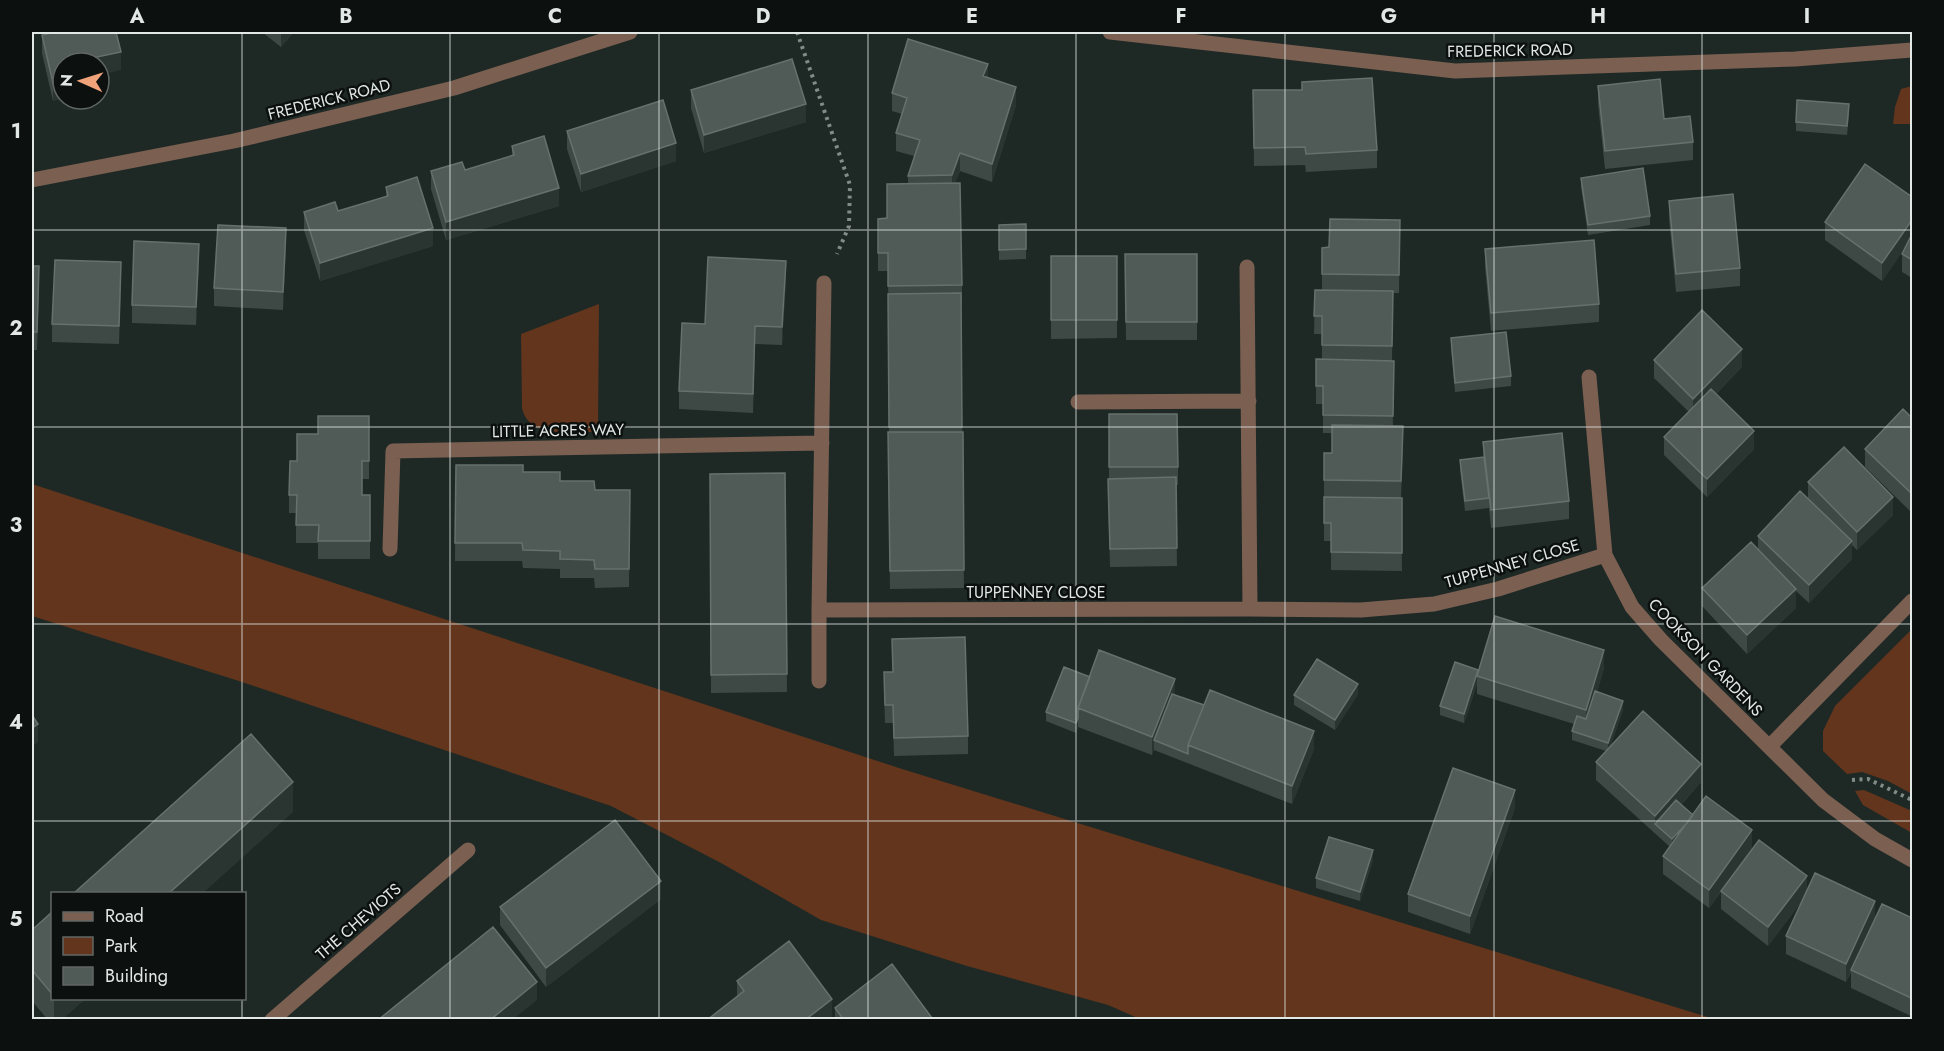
<svg xmlns="http://www.w3.org/2000/svg" width="1944" height="1051" font-family="Jost,sans-serif">
  <style>
    .green { fill: #63351c }
    .lines { fill: none; stroke-linecap: round; stroke-linejoin: round }
    .path { stroke: #828b88; stroke-width: 4; stroke-dasharray: 3 4.5; stroke-linecap: butt }
    .minor { stroke: #7b5f51; stroke-width: 15 }
    .wall { fill: #3e4946 }
    .shaded-wall { fill: #2a3532 }
    .building { fill: #505a57; stroke: #66706d; stroke-width: 1.5 }
    .grid { fill: none; stroke: #e1e8e5; stroke-width: 1.5; stroke-opacity: 0.55 }
    .labels { text-anchor: middle; stroke-width: 5; stroke-linejoin: round; paint-order: stroke }
    .street-label { font-size: 16px; fill: #e1e8e5; stroke: #0c110f }
    .neatline { fill: none; stroke: #e1e8e5; stroke-width: 2 }
    .grid-label { font-size: 20px; text-anchor: middle; font-weight: bold; fill: #e1e8e5 }
  </style>
  <rect width="100%" height="100%" fill="#1e2926"/>
  <!-- green -->
  <path class="green" d="M1912,86V124H1893L1895,107L1901,89Z
    M599,304L598,432C573,431 529,440 522,408L521,334Z
    M32,484L902,769L1714,1019H1140L1108,1005L967,966L821,920L721,863L611,806L239,681L32,616Z
    M1912,629V794L1888,781L1862,772L1847,774L1823,751V731L1835,706Z
    M1864,790L1912,811V833L1863,805L1855,791Z"/>
  <g class="lines">
    <!-- path -->
    <path class="path" d="M797,32L850,185L849,226L837,254
      M1852,780L1868,779L1912,800"/>
    <!-- minor -->
    <path class="minor" d="M1110,32L1455,71L1795,59L1912,50
      M32,180L234,141L454,88L630,32
      M1247,267L1250,609
      M824,283L819,610L1250,609L1361,610L1434,604L1498,589L1605,555
      M1589,377L1605,555L1632,607L1661,640L1823,800L1875,839L1912,860
      M1078,402L1249,401
      M390,549L393,451L822,443
      M819,681V610
      M1770,746L1912,601
      M272,1020L468,850"/>
  </g>
  <!-- wall -->
  <path class="wall" d="M262,32H294L281,47Z
    M42,35L121,70L99,63L53,101L42,53Z
    M988,78L1016,105L992,182L960,171L955,183L962,285V303H961L964,588L890,589L888,450L889,432L888,271H878V219L887,218L908,184V176L914,156L896,151V133L902,114L892,111V93Z
    M1598,86L1693,142V160L1605,169L1598,104Z
    M691,90L806,122L704,153L691,108Z
    M1253,90L1377,150V168L1306,172L1305,165L1254,166Z
    M1849,114L1847,135L1796,131V122Z
    M567,131L676,161L581,192L567,149Z
    M512,146L559,206L446,240L431,189V171L465,170L512,156Z
    M1581,178L1650,216V225L1588,235L1581,187Z
    M386,187L433,246L320,281L304,230V212L338,211L386,196Z
    M1912,197V278L1902,272V254L1904,249L1882,281L1825,240V222Z
    M1669,201L1740,268V286L1676,292L1669,219Z
    M1400,220L1399,293H1393L1392,361L1393,426L1403,444L1401,498L1402,571L1331,570V541H1324V480L1332,453V433H1323V404H1316V359L1322,360V334H1314L1315,290H1322V248L1329,247Z
    M1026,224V259L999,260V225Z
    M286,246L283,310L214,306V288Z
    M1485,249L1599,304V322L1491,331L1485,267Z
    M1125,254H1197V340H1126Z
    M1051,256H1117V338L1051,339Z
    M199,262L196,325L132,323V305Z
    M32,266L39,285L37,350H32Z
    M786,279L782,345L755,344L753,413L679,409V391L705,324Z
    M121,281L119,344L52,342V324Z
    M1451,338L1511,376V386L1455,392L1451,348Z
    M1654,360L1742,367L1716,394L1754,449L1707,497L1664,455V437L1689,412L1654,378Z
    M1912,395V513L1865,467V449L1910,416V400Z
    M1109,414L1178,467V485H1176L1177,566L1110,567L1108,497V479H1109Z
    M369,416V479H362V495H370V559H318V543H296V513H289V495L297,461L318,434Z
    M1483,442L1569,501V519L1491,528L1489,508L1465,511L1460,470V460L1483,457Z
    M456,465L523,472L595,490H630L629,587L595,588L594,578H560V569L523,568L522,561H455Z
    M785,473L787,692L711,693L710,474Z
    M1808,482L1893,515L1857,550L1852,545V559L1809,603L1796,591V608L1747,654L1702,606V588L1758,549V536L1808,499Z
    M1604,668L1597,692L1623,710L1610,747L1701,782L1681,805L1693,815L1752,848L1734,873L1807,890L1875,917L1912,918V1012L1911,1016L1851,988V972L1846,982L1786,954V936L1802,901L1768,946L1721,909V892L1709,908L1663,874V856L1670,847L1596,780V762L1606,751L1572,740V731L1574,724L1477,694V684L1464,723L1440,715V706L1478,670Z
    M1090,677L1175,695L1314,749L1292,804L1154,750L1152,755L1078,727L1076,733L1046,721V712Z
    M884,690L968,736V754L894,756L893,723H885Z
    M1358,694L1335,730L1294,705V695Z
    M1515,808L1470,934L1408,912V894Z
    M1373,860L1360,901L1316,888V878Z
    M661,899L546,987L500,925V907Z
    M52,912V999H85L61,1020H48L32,1001V930Z
    M737,981L832,1017L828,1020H707L737,997Z
    M835,1008L932,1020H835Z"/>
  <!-- shaded-wall -->
  <path class="shaded-wall" d="M281,32H294L281,47Z
    M121,52V70L99,75V63H92V58Z
    M988,64V82L983,76Z
    M63,81V99L53,101V83Z
    M1016,87V105L992,182V164Z
    M806,104V122L704,153V135Z
    M676,143V161L581,192V174Z
    M960,153V171L952,193V175Z
    M559,188V206L446,240V222Z
    M1912,220V238L1882,281V263Z
    M286,228V246L283,310V292Z
    M433,228V246L320,281V263Z
    M199,244V262L196,325V307Z
    M786,261V279L782,345V327Z
    M121,262V281L119,344V326Z
    M755,326V344L753,413V394Z
    M1742,349V367L1693,417V399Z
    M1754,431V449L1707,497V479Z
    M1893,497V515L1857,550V532Z
    M1852,541V559L1809,603V585Z
    M1796,589V608L1747,654V635Z
    M1604,650V668L1586,728V710Z
    M1477,676V684L1464,723V714Z
    M1175,679V697L1154,740V750L1152,755V737Z
    M1358,684V694L1335,730V720Z
    M1623,701V710L1608,752V743Z
    M1078,718V727L1076,733V723Z
    M38,724V742L32,747V728Z
    M1314,731V749L1292,804V786Z
    M1701,764V782L1660,828L1655,824V816Z
    M293,782V812L202,894H168Z
    M1515,790V808L1470,934V916Z
    M1693,816L1672,849V839Z
    M1752,830V848L1709,908V890Z
    M1373,850V860L1360,901V892Z
    M1807,876V894L1768,946V927Z
    M661,881V899L546,987V968Z
    M1875,901V919L1851,970L1846,982V964Z
    M537,982V1000L512,1020H490Z
    M1912,994V1012L1911,1016V998Z
    M54,999H85L61,1020H54Z
    M832,999V1017L828,1020H805Z"/>
  <!-- building -->
  <path class="building" d="M56,32H116L121,52L92,58L93,63H63V81L53,83L42,35Z
    M908,39L988,64L983,76L1016,87L992,164L960,153L952,175L908,176L920,140L896,133L907,98L892,93Z
    M792,59L806,104L704,135L691,90Z
    M1372,78L1377,150L1306,154L1305,147L1254,148L1253,90H1302V82Z
    M1660,79L1664,119L1690,116L1693,142L1605,151L1598,86Z
    M663,100L676,143L581,174L567,131Z
    M1797,100L1849,104L1847,126L1796,122Z
    M544,136L559,188L446,222L431,171L462,162L465,170L514,155L512,146Z
    M1865,164L1912,197V220L1882,263L1825,222Z
    M1643,168L1650,216L1588,225L1581,178Z
    M417,177L433,228L320,263L304,212L335,202L338,211L388,196L386,187Z
    M960,183L962,285L888,286V253H878V219L887,218V184Z
    M1733,194L1740,268L1676,274L1669,201Z
    M1330,219L1400,220L1399,275L1322,274V248L1329,247Z
    M1026,224V249L999,250V225Z
    M218,225L286,228L283,292L214,288Z
    M1912,234V260L1902,254Z
    M1594,240L1599,304L1491,313L1485,249Z
    M134,241L199,244L196,307L132,305Z
    M1125,254H1197V322H1126Z
    M1051,256H1117V320H1051Z
    M708,257L786,261L782,327L755,326L753,394L679,391L682,323L705,324Z
    M55,260L121,262L119,326L52,324Z
    M32,266H39L37,332H32Z
    M1315,290L1393,291L1392,346L1322,345V316H1314Z
    M961,293L962,427H889L888,294Z
    M1702,310L1742,349L1693,399L1654,360Z
    M1506,332L1511,376L1455,383L1451,338Z
    M1316,359L1394,361L1393,416L1323,415V386H1316Z
    M1711,389L1754,431L1707,479L1664,437Z
    M1903,409L1912,418V494L1865,449Z
    M1109,414H1177L1178,467H1109Z
    M318,416H369V461H362V495H370V541H318L319,525H296L297,495H289L290,461H297V434H318Z
    M1332,425L1403,426L1401,481L1324,480V453H1332Z
    M888,432H963L964,570L890,571Z
    M1562,433L1569,501L1491,510L1483,442Z
    M1844,447L1893,497L1857,532L1808,482Z
    M1484,457L1489,498L1465,501L1460,460Z
    M456,465H523V472H560V481H594L595,490H630L629,569H595L594,560L560,559V551L523,550L522,543H455Z
    M785,473L787,674L711,675L710,474Z
    M1176,477L1177,548L1110,549L1108,479Z
    M1800,491L1852,541L1809,585L1758,536Z
    M1324,497L1402,498V553L1331,552V523H1324Z
    M1751,542L1796,589L1747,635L1702,588Z
    M1495,616L1604,650L1586,710L1477,676Z
    M965,637L968,736L894,738L893,705H885L884,672H893L892,639Z
    M1099,650L1175,679L1152,737L1078,708Z
    M1317,659L1358,684L1335,720L1294,695Z
    M1455,662L1478,670L1464,714L1440,706Z
    M1064,667L1090,677L1078,708V718L1076,723L1046,712Z
    M1210,690L1314,731L1292,786L1188,745Z
    M1595,691L1623,701L1608,743L1572,731L1577,716L1586,719Z
    M1172,694L1204,705L1188,745V754L1154,740Z
    M1643,711L1701,764L1655,816L1596,762Z
    M32,715L38,724L32,728Z
    M251,734L293,782L168,894H73Z
    M1453,768L1515,790L1470,916L1408,894Z
    M1706,796L1752,830L1709,890L1663,856Z
    M1676,800L1693,815L1687,823L1672,839L1655,824Z
    M615,820L661,881L546,968L500,907Z
    M1329,837L1373,850L1360,892L1316,878Z
    M1759,840L1807,876L1768,927L1721,891Z
    M1815,873L1875,901L1846,964L1786,936Z
    M1882,904L1912,918V994L1911,998L1851,970Z
    M52,912V994L32,970V930Z
    M493,927L537,982L490,1020H378Z
    M789,941L832,999L805,1020H707L744,991L737,981Z
    M892,964L932,1018L930,1020H844L835,1008Z"/>
  <!-- grid -->
  <path class="grid" d="M242,32V894M450,32V1020M659,32V1020M868,32V1020M1076,32V1020M1285,32V1020M1494,32V1020M1702,32V1020M32,230H1912M32,427H1912M32,624H1912M32,821H1912M242,998V1020"/>
  <g class="labels">
    <!-- street labels -->
    <g class="street-label">
      <text transform="translate(1510 50) rotate(-1)" y="6">FREDERICK ROAD</text>
      <text transform="translate(329 99) rotate(-14)" y="6">FREDERICK ROAD</text>
      <text transform="translate(558 430) rotate(-1)" y="6">LITTLE ACRES WAY</text>
      <text transform="translate(1512 563) rotate(-16)" y="6">TUPPENNEY CLOSE</text>
      <text x="1036" y="598">TUPPENNEY CLOSE</text>
      <text transform="translate(1706 657) rotate(46)" y="6">COOKSON GARDENS</text>
      <text transform="translate(358 921) rotate(-41)" y="6">THE CHEVIOTS</text>
    </g>
  </g>
  <!-- border -->
  <rect width="1944" height="1051" fill="none" stroke="#0c110f" stroke-width="66"/>
  <!-- legend -->
  <rect x="51" y="892" width="195" height="108" fill="#0c110f" stroke="#616765" stroke-width="1.5"/>
  <rect x="63" y="912" width="30" height="9" fill="#7b5f51" stroke="#616765" stroke-width="1.5"/>
  <text x="105" y="922" font-size="18" fill="#e1e8e5">Road</text>
  <rect x="63" y="937" width="30" height="18" fill="#63351c" stroke="#616765" stroke-width="1.5"/>
  <text x="105" y="952" font-size="18" fill="#e1e8e5">Park</text>
  <rect x="63" y="967" width="30" height="18" fill="#505a57" stroke="#616765" stroke-width="1.5"/>
  <text x="105" y="982" font-size="18" fill="#e1e8e5">Building</text>
  <!-- north arrow -->
  <g transform="translate(81 81) rotate(273)"><circle r="28" fill="#0c110f" stroke="#616765" stroke-width="1.5"/>
  <path d="M0-4.5L10 22L0 15L-10 22Z" fill="#f0a27a"/>
  <text y="-9" font-size="16" font-weight="bold" text-anchor="middle" fill="#e1e8e5">N</text>
  </g>
  <rect x="33" y="33" width="1878" height="985" class="neatline"/>
  <g class="grid-label">
    <text x="137" y="23">A</text>
    <text x="346" y="23">B</text>
    <text x="555" y="23">C</text>
    <text x="763" y="23">D</text>
    <text x="972" y="23">E</text>
    <text x="1181" y="23">F</text>
    <text x="1389" y="23">G</text>
    <text x="1598" y="23">H</text>
    <text x="1807" y="23">I</text>
    <text x="16" y="138">1</text>
    <text x="16" y="335">2</text>
    <text x="16" y="532">3</text>
    <text x="16" y="729">4</text>
    <text x="16" y="926">5</text>
  </g>
</svg>
